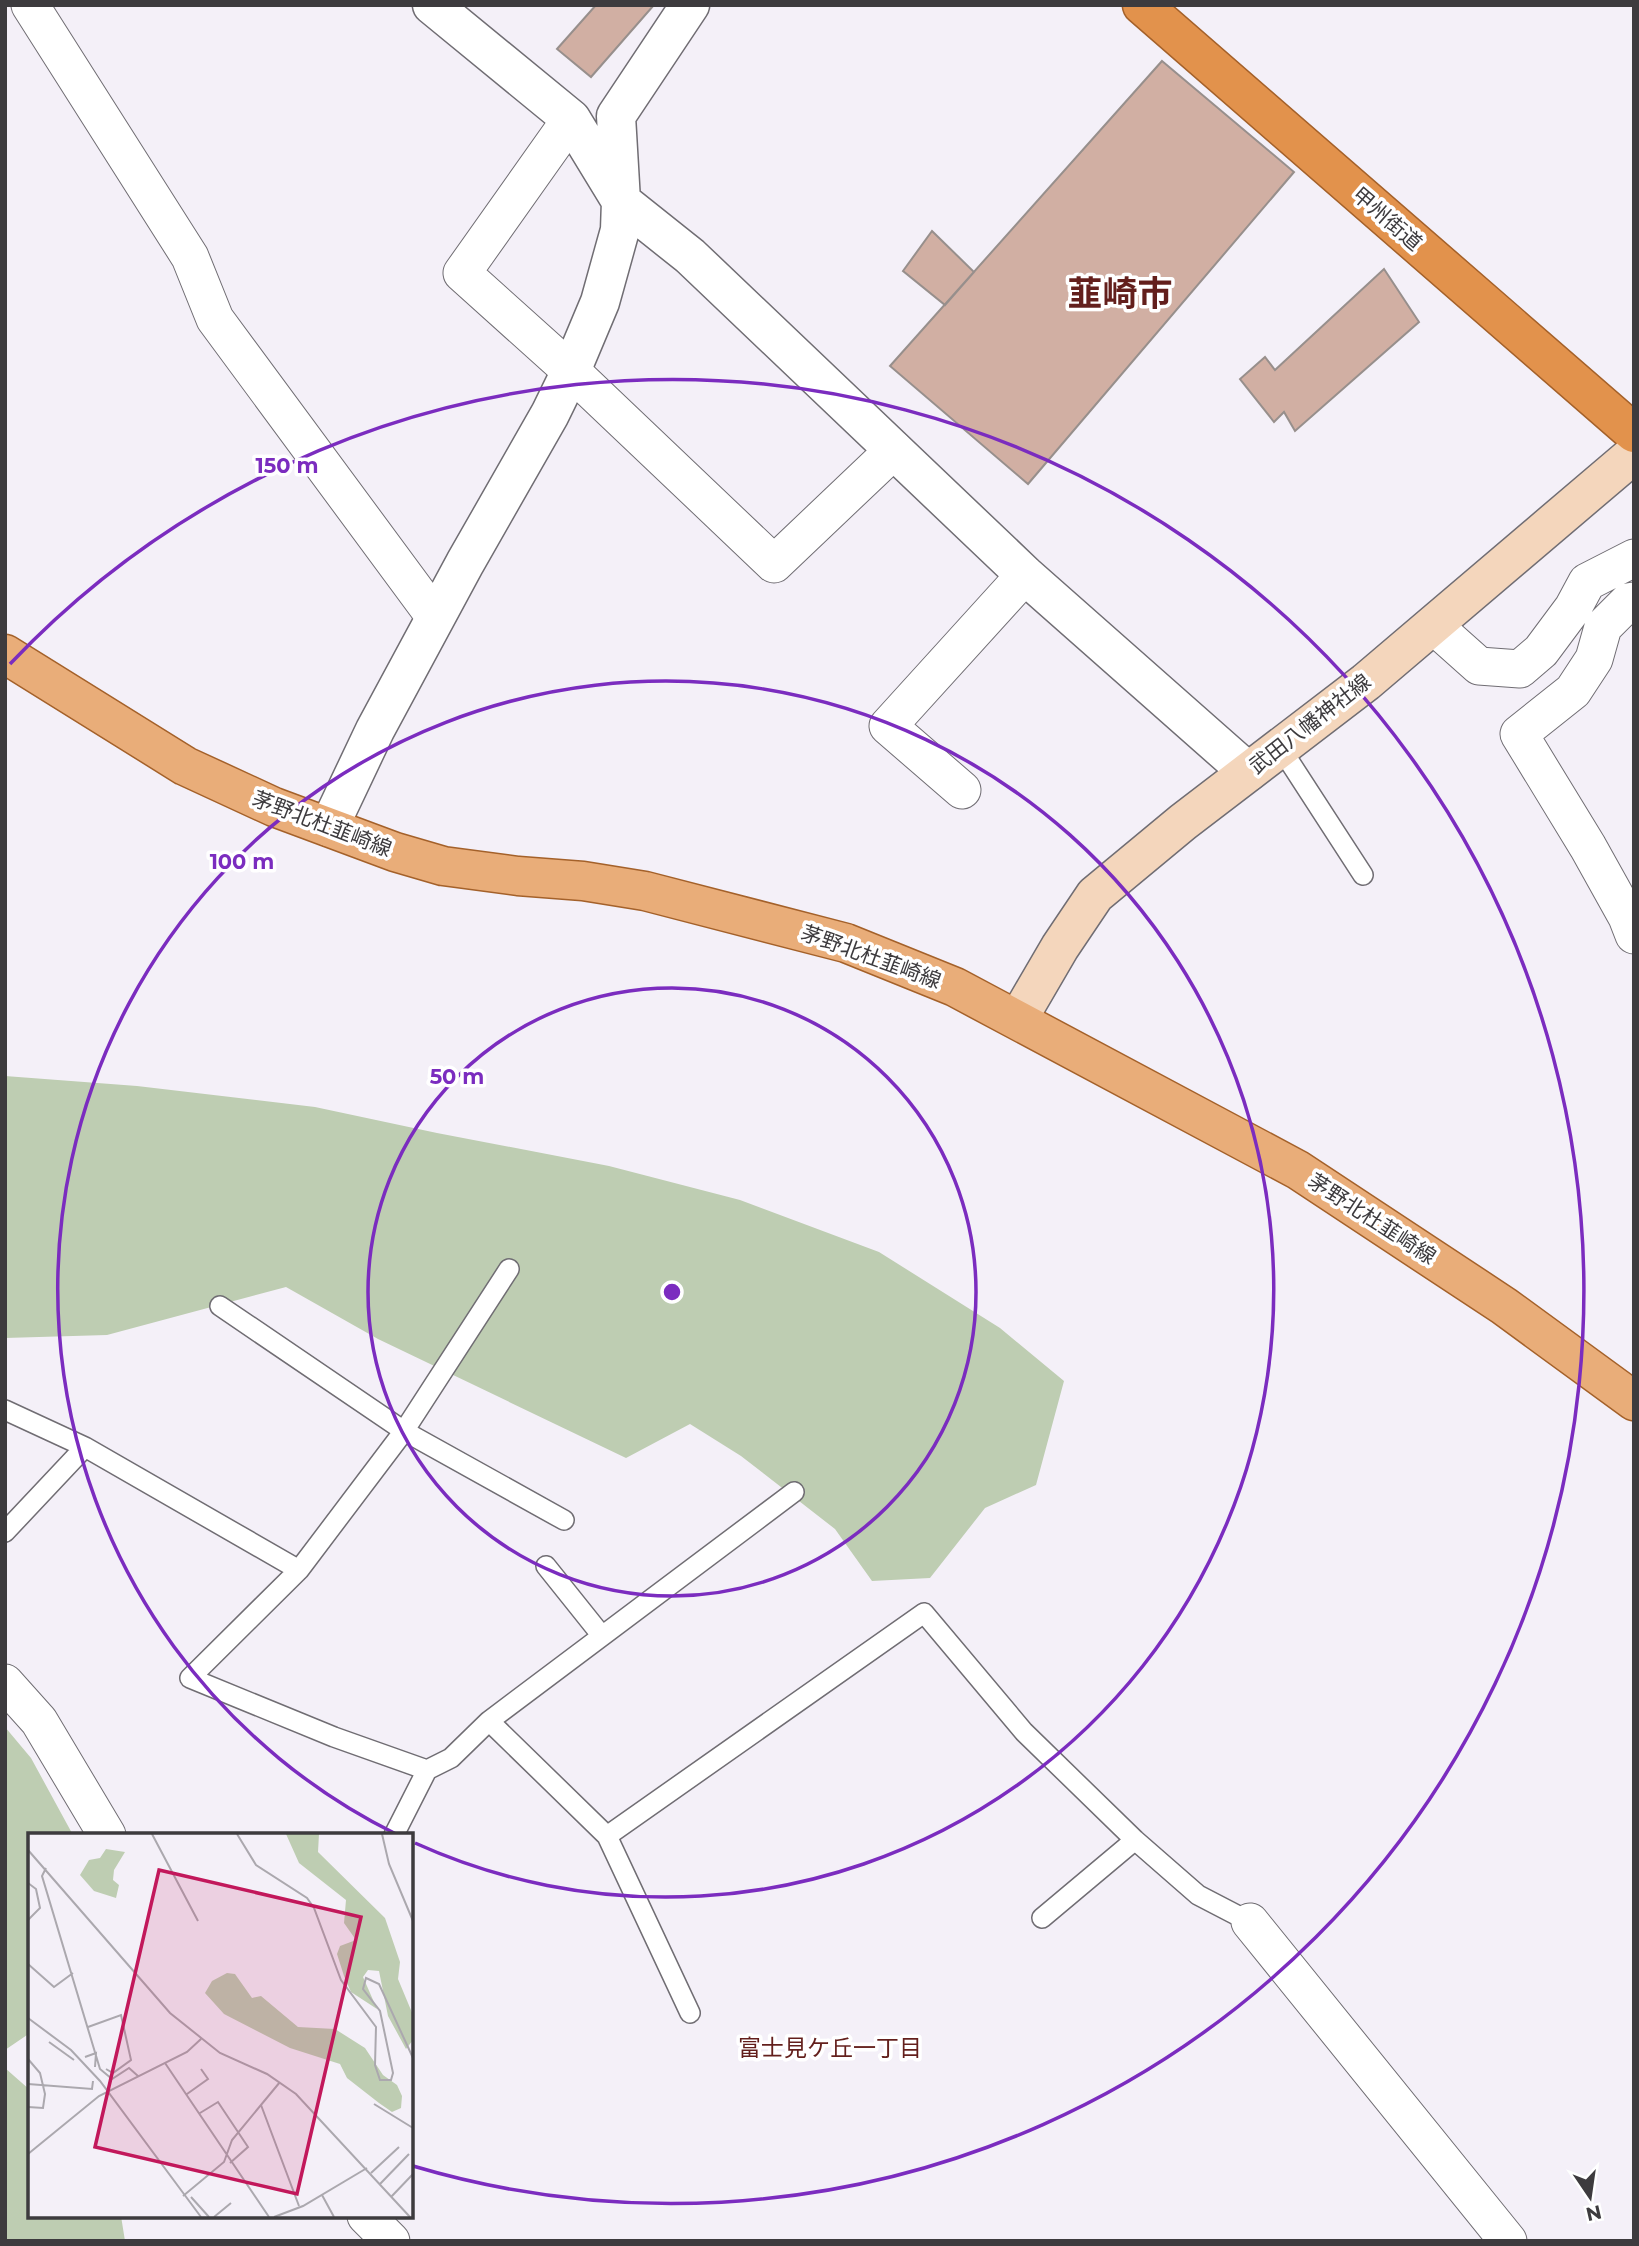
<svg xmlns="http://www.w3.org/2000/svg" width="1639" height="2246" font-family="Montserrat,'Noto Sans JP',sans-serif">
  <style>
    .green { fill: #becdb2 }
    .building { fill: #d1afa3; stroke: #978f8c; stroke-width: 2 }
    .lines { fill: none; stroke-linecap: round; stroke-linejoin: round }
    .service-casing { stroke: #706d73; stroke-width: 22 }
    .minor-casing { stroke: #706d73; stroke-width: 39 }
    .tertiary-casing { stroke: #706d73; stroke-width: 41 }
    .secondary-casing { stroke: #706d73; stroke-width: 41 }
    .primary-casing { stroke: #a4612a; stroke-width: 41 }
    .trunk-casing { stroke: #a4612a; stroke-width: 41 }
    .service { stroke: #fff; stroke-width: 19 }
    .minor { stroke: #fff; stroke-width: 37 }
    .tertiary { stroke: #fff; stroke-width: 38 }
    .secondary { stroke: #f4d6bc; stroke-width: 38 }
    .primary { stroke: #e9ad79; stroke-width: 38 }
    .trunk { stroke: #e2924c; stroke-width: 38 }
    .ring { fill: none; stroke: #7b2cbf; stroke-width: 3.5 }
    .labels { text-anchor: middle; stroke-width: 7; stroke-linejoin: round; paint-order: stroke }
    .street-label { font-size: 21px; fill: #3d3b3e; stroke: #fff }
    .neighbourhood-label { font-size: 23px; fill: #631f1c; stroke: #fff }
    .town-label { font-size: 35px; font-weight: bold; fill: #631f1c; stroke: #fff }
    .inset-road { fill: none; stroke: #aba8ae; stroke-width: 2 }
    .view { fill: #c2185b; fill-opacity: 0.15; stroke: #c2185b; stroke-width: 3.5 }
    .inset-edge { fill: none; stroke: #3d3b3e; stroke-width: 3.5 }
    .centre { fill: #7b2cbf; stroke: #fff; stroke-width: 3.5 }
    .ring-label { font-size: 21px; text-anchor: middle; font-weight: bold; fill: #7b2cbf; stroke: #fff; stroke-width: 7; stroke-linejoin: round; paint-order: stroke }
  </style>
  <rect width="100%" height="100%" fill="#f4f0f8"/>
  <!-- green -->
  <path class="green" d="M5,1076L137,1086L315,1107L437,1133L609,1166L740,1200L879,1252L1000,1328L1064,1381L1036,1485L985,1508L930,1578L872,1581L835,1529L741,1456L690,1424L626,1458L378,1339L286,1287L107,1335L5,1338Z
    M5,1727L31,1758L73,1835H30V2033L5,2050Z
    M5,2068L30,2090V2216H121L125,2241H5Z"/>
  <!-- building -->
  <path class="building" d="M596,5H654L591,77L557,49Z
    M1162,61L1294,172L1028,484L890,366Z
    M932,231L974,272L945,305L903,271Z
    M1384,269L1419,322L1295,431L1284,412L1274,422L1240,379L1265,357L1275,370Z"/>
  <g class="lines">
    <!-- service casing -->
    <g class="service-casing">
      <path id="service" d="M1280,747L1363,875
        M220,1306L404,1431L564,1520
        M5,1410L85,1447L299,1570
        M5,1532L85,1447
        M546,1566L602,1636
        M489,1721L794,1492
        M427,1770L334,1737L190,1678L299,1570L404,1431L509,1269
        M394,1835L427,1770L451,1758L489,1721L607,1836
        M1042,1918L1135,1840
        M690,2013L607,1836L924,1613L1024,1732L1135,1840L1198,1895L1250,1922"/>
    </g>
    <!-- minor casing -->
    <g class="minor-casing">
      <path id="minor" d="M30,5L190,257L215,319L435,617
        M571,119L462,273L571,371L774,564L894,450
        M1634,601L1628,602L1603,627L1594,659L1573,691L1519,734L1588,847L1627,917L1634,935
        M1433,625L1479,666L1520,669L1541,651L1573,608L1587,582L1634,558
        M962,790L888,726L1025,575
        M5,1683L39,1721L107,1835
        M1250,1922L1508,2241
        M366,2216L391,2241"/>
    </g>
    <!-- tertiary casing -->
    <g class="tertiary-casing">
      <path id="tertiary" d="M432,5L571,119L621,201L690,256L1025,575L1248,772
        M329,827L375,730L465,563L550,414L571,371L600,302L620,230L621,201L616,116L690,5"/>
    </g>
    <!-- secondary casing -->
    <g class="secondary-casing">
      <path id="secondary" d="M1018,1019L1060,947L1095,895L1183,822L1366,682L1634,454"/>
    </g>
    <!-- primary casing -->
    <g class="primary-casing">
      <path id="primary" d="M5,654L185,766L274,807L395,852L443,866L518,876L583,881L645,891L846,943L955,987L1298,1170L1504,1306L1634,1401"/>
    </g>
    <!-- trunk casing -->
    <g class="trunk-casing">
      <path id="trunk" d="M1142,5L1634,433"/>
    </g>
    <!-- service -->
    <use href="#service" class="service"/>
    <!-- minor -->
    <use href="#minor" class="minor"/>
    <!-- tertiary -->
    <use href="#tertiary" class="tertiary"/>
    <!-- secondary -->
    <use href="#secondary" class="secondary"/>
    <!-- primary -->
    <use href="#primary" class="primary"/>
    <!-- trunk -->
    <use href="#trunk" class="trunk"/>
  </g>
  <!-- distance rings -->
  <g class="ring">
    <circle cx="672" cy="1292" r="304"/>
    <path d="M396 1834A608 608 0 1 1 415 1843"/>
    <path d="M10 664A912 912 0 1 1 413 2166"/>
  </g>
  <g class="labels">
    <!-- street labels -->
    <g class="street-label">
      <text transform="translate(1387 219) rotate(41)" y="7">甲州街道</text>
      <text transform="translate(1310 724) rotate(-38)" y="7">武田八幡神社線</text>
      <text transform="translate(322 824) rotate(21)" y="7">茅野北杜韮崎線</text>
      <text transform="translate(871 957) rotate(20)" y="7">茅野北杜韮崎線</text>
      <text transform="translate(1372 1219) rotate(33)" y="7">茅野北杜韮崎線</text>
    </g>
    <!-- neighbourhood labels -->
    <g class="neighbourhood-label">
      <text x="830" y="2056">富士見ケ丘一丁目</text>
    </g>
    <!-- town labels -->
    <g class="town-label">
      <text x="1120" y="306">韮崎市</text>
    </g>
  </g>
  <!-- overview -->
  <g transform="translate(28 1833)">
    <rect width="385" height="385" fill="#f4f0f8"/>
    <path d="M258,1H291L290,19L357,85L372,129L370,146L385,182V207L378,216L360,183L351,138L340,137L335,144L349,176L323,159L316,143L309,121L312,113L328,107L316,90L318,67L271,30ZM78,16L97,19L86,37L85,47L91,52L88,65L66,58L52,42L61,27L72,25ZM199,140L207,141L224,165L233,163L270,194L307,196L337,215L355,242L369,252L374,263L373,275L364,279L351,270L319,245L312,231L262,215L196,181L177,160L184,148Z" fill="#becdb2"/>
    <path class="inset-road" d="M124,1L170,88M209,1L228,32L279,65L286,75L313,147L348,194L347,232L352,247H363L365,240L352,178L335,156L338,145L351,151L385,225M354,1L361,31L385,88M0,17L142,180L192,220L239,241L268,261L382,384M18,35L14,43L72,236L84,246L101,235L110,243M0,50L8,56L12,75L0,87M0,131L26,154L45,140M0,185L43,217L72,248L173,384M60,194L93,182L103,227L85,240L78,236M21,209L46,227M57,224L68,220L67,234M0,226L12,240L17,261L15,275L0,274M137,230L241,384M0,251L64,256L65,248M159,261L180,246L173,236M346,271L385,295M233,272L271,373M172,280L190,269L220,314L202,330M0,321L71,263L159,219L173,206M343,340L371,314M352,351L381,321M294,362L306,384M155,363L196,329L204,307L252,249M163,364L181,384M363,364L385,341M186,384L203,370M246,384L275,373L339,335"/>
    <path class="view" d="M131,37L333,84L269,361L67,314Z"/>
    <rect width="385" height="385" class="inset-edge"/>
  </g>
  <circle cx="672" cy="1292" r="10" class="centre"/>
  <g class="ring-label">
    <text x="287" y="473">150 m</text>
    <text x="242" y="869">100 m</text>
    <text x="457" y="1084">50 m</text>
  </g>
  <!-- border -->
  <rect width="1639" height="2246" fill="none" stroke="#3d3b3e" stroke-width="14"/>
  <!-- north arrow -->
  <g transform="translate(1590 2197) rotate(167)" stroke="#ffffff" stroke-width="5" paint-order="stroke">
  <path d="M0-5L12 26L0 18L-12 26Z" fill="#3d3b3e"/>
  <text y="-10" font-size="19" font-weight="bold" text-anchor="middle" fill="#3d3b3e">N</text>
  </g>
</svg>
